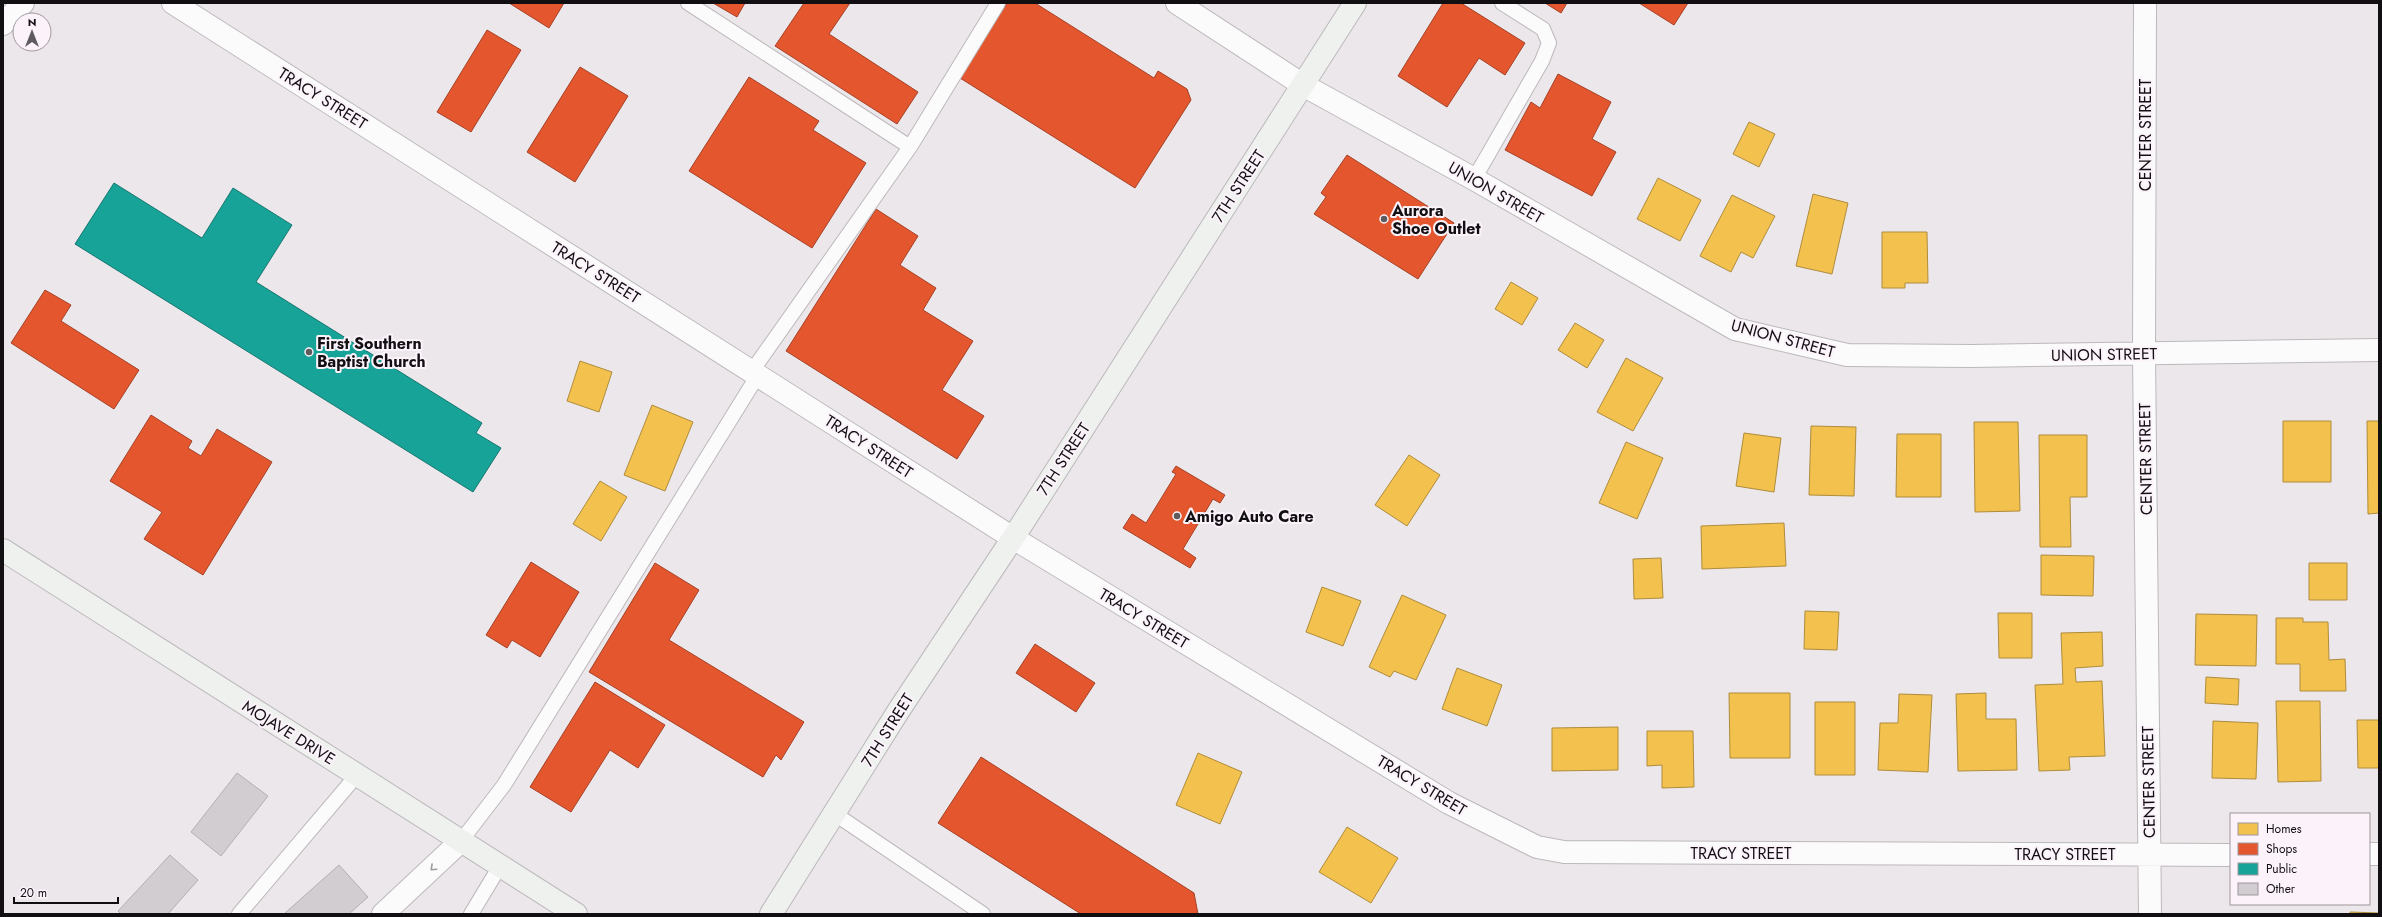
<svg xmlns="http://www.w3.org/2000/svg" width="2382" height="917" font-family="Jost,sans-serif">
  <style>
    .homes { fill: #f2c14e; stroke: #af8c3c }
    .shops { fill: #e4572e; stroke: #a54126 }
    .public { fill: #17a398; stroke: #167770 }
    .building { fill: #d1cdd1; stroke: #b3afb2 }
    .lines { fill: none; stroke-linecap: round; stroke-linejoin: round }
    .service-casing { stroke: #bcb8bb; stroke-width: 16 }
    .minor-casing { stroke: #bcb8bb; stroke-width: 24 }
    .tertiary-casing { stroke: #bcb8bb; stroke-width: 24 }
    .secondary-casing { stroke: #bcb8bb; stroke-width: 24 }
    .service { stroke: #fcfbfc; stroke-width: 14 }
    .minor { stroke: #fcfbfc; stroke-width: 22 }
    .tertiary { stroke: #fcfbfc; stroke-width: 22 }
    .secondary { stroke: #eff1ef; stroke-width: 22 }
    .oneway { stroke: #9e9d9e }
    .poi-dot { fill: #5e5b5e; stroke: #fbf2fa; stroke-width: 1.5 }
    .labels { text-anchor: middle; stroke-width: 4; stroke-linejoin: round; paint-order: stroke }
    .street-label { font-size: 16px; fill: #120f12; stroke: #fbf2fa }
    .poi-label { font-size: 16px; font-weight: bold; fill: #120f12; stroke: #fbf2fa; text-anchor: start }
  </style>
  <rect width="100%" height="100%" fill="#ece7eb"/>
  <!-- homes -->
  <path class="homes" d="M1749,122L1775,134L1759,167L1733,154Z
    M1658,178L1701,200L1680,241L1637,219Z
    M1813,194L1848,203L1832,274L1796,266Z
    M1732,195L1775,216L1753,258L1741,252L1731,272L1700,256Z
    M1882,232H1927L1928,283H1905V288H1882Z
    M1511,282L1538,298L1522,325L1495,309Z
    M1575,323L1604,340L1587,368L1558,350Z
    M1626,358L1663,378L1633,431L1597,412Z
    M580,361L612,372L599,412L567,401Z
    M652,405L693,422L665,491L624,475Z
    M2283,421H2331V482H2283Z
    M2367,421H2379V513L2368,514Z
    M1974,422H2018L2020,511L1975,512Z
    M1811,426L1856,427L1854,496L1809,495Z
    M1744,433L1781,438L1774,492L1736,486Z
    M1897,434H1941V497H1896Z
    M2039,435H2087V497H2070L2071,547H2040Z
    M1626,442L1663,458L1637,519L1599,503Z
    M1409,455L1440,475L1407,526L1375,505Z
    M600,481L627,497L601,541L573,524Z
    M1784,523L1786,566L1702,569L1701,526Z
    M2041,555L2094,556L2093,596L2041,595Z
    M1661,558L1663,598L1634,599L1633,559Z
    M2309,563H2347V600H2309Z
    M1322,587L1361,601L1343,646L1306,632Z
    M1402,595L1446,615L1416,680L1394,671L1390,677L1369,667Z
    M1805,611L1839,612L1837,650L1804,649Z
    M1998,613H2032V658H1999Z
    M2196,614L2257,615L2256,666L2195,665Z
    M2276,618H2303V622H2328L2329,660L2345,659L2346,691H2300V664H2276Z
    M2102,632L2103,666L2075,668L2076,682L2102,681L2105,756L2069,757L2070,770L2039,771L2035,685L2063,684L2061,633Z
    M1457,668L1502,685L1487,726L1442,709Z
    M2206,677L2239,679L2238,705L2205,703Z
    M1729,693H1790V758H1730Z
    M1986,693V719H2016L2017,770L1958,771L1956,694Z
    M1899,694L1932,695L1928,772L1878,770L1880,723H1898Z
    M2276,701H2320L2321,781L2278,782Z
    M1815,702H1855V775H1815Z
    M2357,720H2379V768H2358Z
    M2213,721L2258,723L2256,779L2212,778Z
    M1618,727V770L1552,771V728Z
    M1647,731H1693L1694,787L1662,788V765L1647,766Z
    M1198,753L1242,772L1220,824L1176,805Z
    M1347,827L1398,858L1371,903L1319,872Z
    M2350,912L2379,913V914H2350Z"/>
  <!-- shops -->
  <path class="shops" d="M509,3H564L549,28Z
    M713,3H745L737,17Z
    M804,3H850L829,34L918,92L897,124L775,46Z
    M1007,3H1035L1154,78L1158,71L1187,89L1191,100L1135,188L960,78Z
    M1443,3H1461L1525,43L1505,75L1479,58L1447,107L1398,76Z
    M1545,3H1567L1561,13Z
    M1639,3H1688L1674,25Z
    M487,30L521,50L471,132L437,112Z
    M580,67L628,96L575,182L527,152Z
    M1558,74L1611,102L1592,139L1616,152L1592,196L1505,150L1531,102L1540,108Z
    M749,77L819,121L813,130L866,163L812,248L689,171Z
    M1347,155L1454,223L1418,279L1314,214L1326,197L1321,193Z
    M876,209L918,236L900,265L936,288L923,310L973,341L942,390L984,416L957,459L786,351Z
    M45,290L71,305L61,321L139,370L114,409L11,343Z
    M151,415L192,441L188,448L201,456L217,429L272,462L203,575L144,539L162,512L110,481Z
    M1176,466L1225,495L1220,503L1213,499L1183,549L1196,558L1190,568L1123,528L1132,514L1146,523L1176,474L1172,472Z
    M531,562L579,592L540,657L512,640L507,648L486,635Z
    M655,563L699,590L669,640L804,722L781,760L776,755L763,777L589,672Z
    M1035,644L1095,683L1076,712L1016,673Z
    M595,682L665,725L638,768L610,750L571,812L530,787Z
    M981,757L1194,893L1198,914H1081L938,823Z"/>
  <!-- public -->
  <path class="public" d="M114,183L202,238L233,188L292,225L256,282L482,423L476,433L501,448L473,492L75,244Z"/>
  <!-- building -->
  <path class="building" d="M237,773L268,796L221,856L191,832Z
    M170,855L198,880L168,914H121L118,911Z
    M339,865L368,897L349,914H284Z"/>
  <g class="lines">
    <!-- service casing -->
    <g class="service-casing">
      <path id="service" d="M688,3L910,147
        M1474,179L1542,61L1549,43L1543,29L1502,3
        M752,371L910,147L998,3
        M835,814L983,914
        M461,841L504,785L758,375
        M239,914L357,775
        M471,914L500,866"/>
    </g>
    <!-- minor casing -->
    <g class="minor-casing">
      <path id="minor" d="M173,3L1013,538L1449,803L1537,847L1564,852L2231,855
        M1177,3L1303,85L1474,179L1735,329L1847,355L1971,356L2379,350
        M2145,3L2144,354L2150,914
        M2369,854H2379
        M383,914L461,841"/>
    </g>
    <!-- tertiary casing -->
    <g class="tertiary-casing">
      <path id="tertiary" d="M3,24L23,3"/>
    </g>
    <!-- secondary casing -->
    <g class="secondary-casing">
      <path id="secondary" d="M3,550L576,914
        M771,914L899,710L1013,538L1355,3"/>
    </g>
    <!-- service -->
    <use href="#service" class="service"/>
    <!-- minor -->
    <use href="#minor" class="minor"/>
    <!-- tertiary -->
    <use href="#tertiary" class="tertiary"/>
    <!-- secondary -->
    <use href="#secondary" class="secondary"/>
  </g>
  <!-- one-way arrows -->
  <defs><path id="oneway-chevron" d="M-2-3.5L2.5 0L-2 3.5" fill="none" stroke-width="1.6" stroke-linecap="round" stroke-linejoin="round"/></defs>
  <use class="oneway" href="#oneway-chevron" transform="translate(433 868) rotate(137)"/>
  <!-- markers -->
  <g class="poi-dot">
    <circle cx="1384" cy="219" r="4"/>
    <circle cx="309" cy="352" r="4"/>
    <circle cx="1177" cy="516" r="4"/>
  </g>
  <g class="labels">
    <!-- street labels -->
    <g class="street-label">
      <text transform="translate(323 98) rotate(32)" y="6">TRACY STREET</text>
      <text transform="translate(2145 135) rotate(-90)" y="6">CENTER STREET</text>
      <text transform="translate(1238 186) rotate(-57)" y="6">7TH STREET</text>
      <text transform="translate(1496 192) rotate(30)" y="6">UNION STREET</text>
      <text transform="translate(596 272) rotate(32)" y="6">TRACY STREET</text>
      <text transform="translate(1783 338) rotate(15)" y="6">UNION STREET</text>
      <text transform="translate(2104 354) rotate(-1)" y="6">UNION STREET</text>
      <text transform="translate(869 446) rotate(33)" y="6">TRACY STREET</text>
      <text transform="translate(1063 459) rotate(-57)" y="6">7TH STREET</text>
      <text transform="translate(2145 459) rotate(-91)" y="6">CENTER STREET</text>
      <text transform="translate(1144 618) rotate(31)" y="6">TRACY STREET</text>
      <text transform="translate(887 730) rotate(-58)" y="6">7TH STREET</text>
      <text transform="translate(289 732) rotate(32)" y="6">MOJAVE DRIVE</text>
      <text transform="translate(2148 782) rotate(-91)" y="6">CENTER STREET</text>
      <text transform="translate(1422 785) rotate(31)" y="6">TRACY STREET</text>
      <text x="1741" y="859">TRACY STREET</text>
      <text x="2065" y="860">TRACY STREET</text>
    </g>
    <!-- poi labels -->
    <g class="poi-label">
      <text x="1392" y="216">Aurora<tspan x="1392" dy="18">Shoe Outlet</tspan></text>
      <text x="317" y="349">First Southern<tspan x="317" dy="18">Baptist Church</tspan></text>
      <text x="1185" y="522">Amigo Auto Care</text>
    </g>
  </g>
  <!-- border -->
  <rect width="2382" height="917" fill="none" stroke="#120f12" stroke-width="8"/>
  <!-- legend -->
  <rect x="2230" y="813" width="140" height="92" fill="#fbf2fa" stroke="#9e979d"/>
  <rect x="2238" y="823" width="20" height="12" fill="#f2c14e" stroke="#9e979d"/>
  <text x="2266" y="833" font-size="12" fill="#120f12">Homes</text>
  <rect x="2238" y="843" width="20" height="12" fill="#e4572e" stroke="#9e979d"/>
  <text x="2266" y="853" font-size="12" fill="#120f12">Shops</text>
  <rect x="2238" y="863" width="20" height="12" fill="#17a398" stroke="#9e979d"/>
  <text x="2266" y="873" font-size="12" fill="#120f12">Public</text>
  <rect x="2238" y="883" width="20" height="12" fill="#d1cdd1" stroke="#9e979d"/>
  <text x="2266" y="893" font-size="12" fill="#120f12">Other</text>
  <!-- north arrow -->
  <g transform="translate(32 32)"><circle r="19" fill="#fbf2fa" stroke="#9e979d"/>
  <path d="M0-3L7 15L0 10L-7 15Z" fill="#5e5b5e"/>
  <text y="-6" font-size="11" font-weight="bold" text-anchor="middle" fill="#120f12">N</text>
  </g>
  <!-- scale -->
  <path d="M14 897v6h104v-6" fill="none" stroke="#120f12" stroke-width="2"/>
  <text x="20" y="897" font-size="12" fill="#120f12" stroke="#fbf2fa" stroke-width="3" paint-order="stroke">20 m</text>
</svg>
